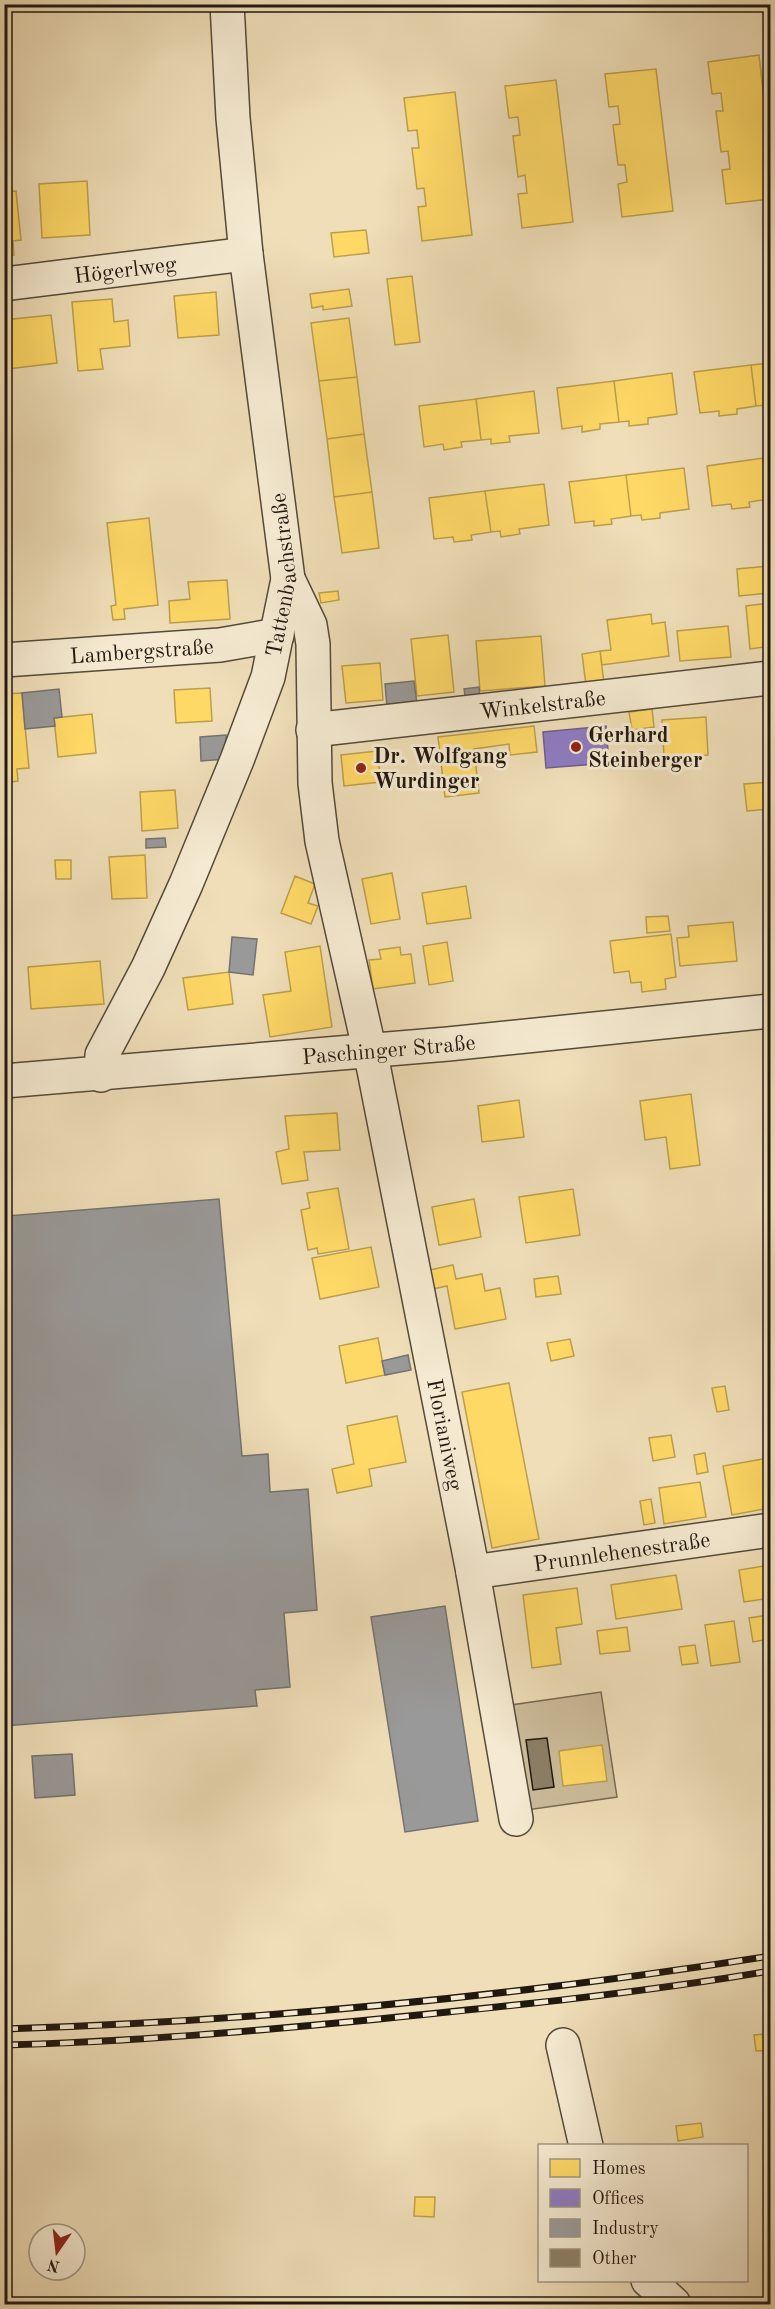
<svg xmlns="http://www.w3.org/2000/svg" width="775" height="2309" font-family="'Old Standard TT',serif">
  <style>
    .green { fill: #ccbc9b; stroke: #766a55; stroke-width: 1.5 }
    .homes { fill: #ffd966; stroke: #bc9f4c; stroke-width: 1.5 }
    .offices { fill: #8e7cc3; stroke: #6d5e8d; stroke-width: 1.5 }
    .industry { fill: #999; stroke: #757270; stroke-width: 1.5 }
    .building { fill: #8c7f67; stroke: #21180f; stroke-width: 1.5 }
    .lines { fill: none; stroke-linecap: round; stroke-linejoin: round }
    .minor-casing { stroke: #544a39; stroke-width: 36 }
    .minor { stroke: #f5ead1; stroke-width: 33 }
    .rail-casing { stroke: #21180f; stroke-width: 7 }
    .rail { stroke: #f5ead1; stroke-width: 4.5; stroke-dasharray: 14; stroke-linecap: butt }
    .poi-dot { fill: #8f2418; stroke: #f5ead1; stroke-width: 2 }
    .labels { text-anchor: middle; stroke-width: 6; stroke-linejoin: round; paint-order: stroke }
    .street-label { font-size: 22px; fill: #21180f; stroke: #f5ead1 }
    .poi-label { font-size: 22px; font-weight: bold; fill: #21180f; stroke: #f5ead1; text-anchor: start }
  </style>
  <rect width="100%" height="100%" fill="#efdeb8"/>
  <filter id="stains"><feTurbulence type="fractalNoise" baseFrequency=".00333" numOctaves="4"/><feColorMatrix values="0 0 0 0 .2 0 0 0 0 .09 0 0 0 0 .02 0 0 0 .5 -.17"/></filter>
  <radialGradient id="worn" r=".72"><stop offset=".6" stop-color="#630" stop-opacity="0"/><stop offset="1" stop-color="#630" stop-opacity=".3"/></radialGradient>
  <!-- green -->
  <path class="green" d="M601,1692L617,1797L527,1810L511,1705Z"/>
  <!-- homes -->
  <path class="homes" d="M759,55L770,151V199L726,204L722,170L730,169L728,151L721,152L716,111H723L721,93L712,94L708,62Z
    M656,69L673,211L622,217L618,184L627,182L625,165H618L613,125L620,124L618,106L609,107L605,74Z
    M556,80L573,222L522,228L518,194L527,193L525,175L518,177L513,136L520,135L518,117L509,118L505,86Z
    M455,92L472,235L422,241L418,207L426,206L424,188L417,189L412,148H419L417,130L408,131L404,98Z
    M87,181L90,235L42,238L39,184Z
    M16,191L21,240L13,241L14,255L4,256V192Z
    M366,230L369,253L334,257L331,233Z
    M412,276L420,342L395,345L387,279Z
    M349,289L352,306L323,310V306L312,308L310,294Z
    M216,292L219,335L178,338L174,296Z
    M112,299L114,322L128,320L130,346L100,349L103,369L78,371L72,302Z
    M51,315L57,363L8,369L4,320Z
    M349,318L357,377L319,381L311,323Z
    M770,363V410H767L766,405L756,406L751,365Z
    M751,365L756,406L737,409V414L719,416V411L700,413L694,372Z
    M672,373L677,414L648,418V424L629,426V421L619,422L614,381Z
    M357,377L364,434L327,439L319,381Z
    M614,381L619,422L600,424V429L582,432V426L562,429L557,388Z
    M534,391L539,433L509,436L510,442L491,444V439L481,440L476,399Z
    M476,399L481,440L461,442L462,447L444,450L443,444L424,447L419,406Z
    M364,434L372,492L334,497L327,439Z
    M770,457V499H769L763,458Z
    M763,458L769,499L749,502L750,507L732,509L731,504L712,506L707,466Z
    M684,468L689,509L660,513V518L642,520L641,515L631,516L626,475Z
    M626,475L631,516L611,519L612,524L594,526V521L575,523L569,482Z
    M544,484L549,525L519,529L520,534L501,537L500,531L491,532L485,491Z
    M485,491L491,532L471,535L472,540L454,542L453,537L434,539L429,498Z
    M372,492L379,548L342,553L334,497Z
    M149,518L158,605L124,609L125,619L113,620L111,606L116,605L107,523Z
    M770,566V593L739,596L737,569Z
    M227,580L230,619L170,623L169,601L190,599L188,582Z
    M338,591L339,600L321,603L319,593Z
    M770,603V646L750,649L746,606Z
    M651,614L652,624L665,622L669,656L602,665L600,651L611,650L607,620Z
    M728,626L731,657L680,661L677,631Z
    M448,635L454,692L417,696L411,639Z
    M541,636L545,686L480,691L476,641Z
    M600,651L604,683L586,685L582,654Z
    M380,663L383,700L346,703L342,666Z
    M210,688L212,721L176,723L174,690Z
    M22,693L29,768L17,769L18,781L4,783V694Z
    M770,705V750L767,706Z
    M652,709L654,727L632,730L629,712Z
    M92,714L96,753L58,757L54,718Z
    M706,717L708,755L664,757L662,720Z
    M534,726L537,752L510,755L509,744L474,749L479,793L445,797L438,737Z
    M377,751L381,782L344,786L341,755Z
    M770,782V809L747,811L744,784Z
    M175,790L178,828L142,831L140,792Z
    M145,855L147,898L112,899L109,857Z
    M55,860H71V879H56Z
    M392,873L400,919L371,924L362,879Z
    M295,876L315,884L308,903L318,906L311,924L281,913Z
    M466,886L471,918L427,924L422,893Z
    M668,916L670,931L647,933L646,917Z
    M733,922L737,961L680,966L677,938L689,937L688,926Z
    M671,934L676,977L665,979L666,989L642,992L641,982L631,983L629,971L614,973L610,941Z
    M447,942L453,981L429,985L423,946Z
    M320,946L332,1027L270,1037L263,995L291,991L285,952Z
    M400,947L401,955L411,954L415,983L373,989L369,960L381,959L379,950Z
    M100,961L104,1004L31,1009L28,967Z
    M229,972L233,1004L188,1010L183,978Z
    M691,1094L700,1165L670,1169L666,1137L645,1140L640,1101Z
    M519,1100L524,1137L482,1142L478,1106Z
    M337,1113L340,1150L304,1152L308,1180L282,1184L276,1152L289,1149L285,1116Z
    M338,1188L349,1249L318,1254L317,1248L308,1250L301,1210L310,1208L307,1193Z
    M573,1189L580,1235L526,1243L519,1197Z
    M474,1199L481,1237L439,1245L432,1207Z
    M371,1247L379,1287L320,1299L312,1258Z
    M453,1265L456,1279L482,1274L485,1291L500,1288L506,1319L455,1329L447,1286L428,1290L425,1271Z
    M558,1276L561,1294L536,1297L534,1279Z
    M378,1338L385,1375L346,1383L339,1346Z
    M570,1339L574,1356L551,1361L547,1343Z
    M509,1383L539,1539L492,1548L462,1392Z
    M725,1386L729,1410L717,1412L712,1388Z
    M397,1416L406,1462L369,1469L372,1486L337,1493L332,1469L354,1464L347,1426Z
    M671,1435L675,1457L653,1461L649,1438Z
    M705,1453L708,1472L697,1474L694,1455Z
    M768,1458L770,1465V1508L732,1515L723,1466Z
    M700,1482L706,1517L664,1524L659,1488Z
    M651,1499L655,1523L644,1525L640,1501Z
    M770,1565V1598L744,1602L739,1570Z
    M676,1575L682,1609L616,1619L611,1585Z
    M577,1588L582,1624L556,1628L561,1664L532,1668L523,1595Z
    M770,1615V1639L753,1642L749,1618Z
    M734,1621L740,1662L711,1666L705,1625Z
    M627,1627L630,1651L600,1654L597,1631Z
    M695,1645L698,1663L682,1665L679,1647Z
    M602,1745L607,1781L563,1786L559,1751Z
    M769,2034L770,2050L756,2051L754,2035Z
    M701,2123L703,2137L678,2141L676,2126Z
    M415,2197H435L434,2217L414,2216Z"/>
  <!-- offices -->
  <path class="offices" d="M606,726L609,763L546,768L543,732Z"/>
  <!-- industry -->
  <path class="industry" d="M414,681L417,704L387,707L385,684Z
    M479,687L480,699L466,701L464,689Z
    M59,689L62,717L54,718L55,726L25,729L22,693Z
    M226,735L227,759L201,761L200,737Z
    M165,838L166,847L146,848V839Z
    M232,937L257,939L253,975L229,972Z
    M4,1182L7,1216L219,1199L242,1456L268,1454L270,1492L308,1489L317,1610L284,1613L290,1687L255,1690L257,1706L4,1726Z
    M408,1355L411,1370L385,1375L382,1361Z
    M445,1606L478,1821L405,1832L371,1617Z
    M72,1754L75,1795L35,1798L32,1756Z"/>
  <!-- building -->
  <path class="building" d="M547,1738L554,1787L533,1790L526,1740Z"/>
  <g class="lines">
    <!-- minor casing -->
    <g class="minor-casing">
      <g id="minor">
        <path id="s1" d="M4,284L246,254"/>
        <path id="s2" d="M288,579L310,625L313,644L315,783L322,841L374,1070L472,1567L516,1819"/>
        <path id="s3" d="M4,660L220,645L277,635"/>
        <path id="s4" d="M313,730L770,678"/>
        <path id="s5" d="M101,1075L102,1055L148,968L186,884L237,760L268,677L288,579L246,254L233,118L227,4"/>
        <path id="s6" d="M4,1081L448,1044L770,1011"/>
        <path id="s7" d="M473,1572L770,1530"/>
        <path d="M563,2045L586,2146"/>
        <path d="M648,2280L674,2304"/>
      </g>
    </g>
    <!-- minor -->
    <use href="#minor" class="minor"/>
    <!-- rail casing -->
    <g class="rail-casing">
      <path id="rail" d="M4,2029C261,2021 517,1996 770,1956
        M4,2045C130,2042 255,2031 379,2019C510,2006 641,1993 770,1971"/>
    </g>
    <!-- rail -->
    <use href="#rail" class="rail"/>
  </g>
  <!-- markers -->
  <g class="poi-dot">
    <circle cx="576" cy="747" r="6"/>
    <circle cx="361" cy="768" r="6"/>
  </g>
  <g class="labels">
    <!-- street labels -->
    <g class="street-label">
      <text dy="8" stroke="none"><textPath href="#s1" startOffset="122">Högerlweg</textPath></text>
      <text dy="8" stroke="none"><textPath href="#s5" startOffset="537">Tattenbachstraße</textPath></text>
      <text dy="8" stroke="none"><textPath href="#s3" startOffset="138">Lambergstraße</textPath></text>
      <text dy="8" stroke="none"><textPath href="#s4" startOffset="231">Winkelstraße</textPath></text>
      <text dy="8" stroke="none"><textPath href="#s6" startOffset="386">Paschinger Straße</textPath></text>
      <text dy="8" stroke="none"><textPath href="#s2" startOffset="874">Florianiweg</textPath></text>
      <text dy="8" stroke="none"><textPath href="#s7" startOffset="150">Prunnlehenestraße</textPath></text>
    </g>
    <!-- poi labels -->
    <g class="poi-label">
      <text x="588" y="742">Gerhard<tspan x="588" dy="25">Steinberger</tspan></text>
      <text x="373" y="763">Dr. Wolfgang<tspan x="373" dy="25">Wurdinger</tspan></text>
    </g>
  </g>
  <!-- margin -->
  <rect width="775" height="2309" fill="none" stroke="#efdeb8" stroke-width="24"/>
  <rect x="6" y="6" width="763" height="2297" fill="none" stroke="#21180f" stroke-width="3"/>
  <rect x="12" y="12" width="751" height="2285" fill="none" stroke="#21180f" stroke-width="1.5"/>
  <!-- legend -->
  <rect x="538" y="2144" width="210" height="138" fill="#f5ead1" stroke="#a09683" stroke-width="1.5"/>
  <rect x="550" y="2159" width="30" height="18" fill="#ffd966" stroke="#a09683" stroke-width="1.5"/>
  <text x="592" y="2174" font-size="18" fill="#21180f">Homes</text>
  <rect x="550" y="2189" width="30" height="18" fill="#8e7cc3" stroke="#a09683" stroke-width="1.5"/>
  <text x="592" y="2204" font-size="18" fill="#21180f">Offices</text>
  <rect x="550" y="2219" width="30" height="18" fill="#999999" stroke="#a09683" stroke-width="1.5"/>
  <text x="592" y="2234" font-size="18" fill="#21180f">Industry</text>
  <rect x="550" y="2249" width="30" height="18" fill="#8c7f67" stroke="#a09683" stroke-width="1.5"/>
  <text x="592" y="2264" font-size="18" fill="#21180f">Other</text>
  <!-- north arrow -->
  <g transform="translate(57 2252) rotate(194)"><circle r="28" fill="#f5ead1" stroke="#a09683" stroke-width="1.5"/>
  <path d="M0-4.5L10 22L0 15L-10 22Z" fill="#8f2418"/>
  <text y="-9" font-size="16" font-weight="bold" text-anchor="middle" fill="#21180f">N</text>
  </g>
  <rect width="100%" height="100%" filter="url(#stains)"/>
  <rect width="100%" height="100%" fill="url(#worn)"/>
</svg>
